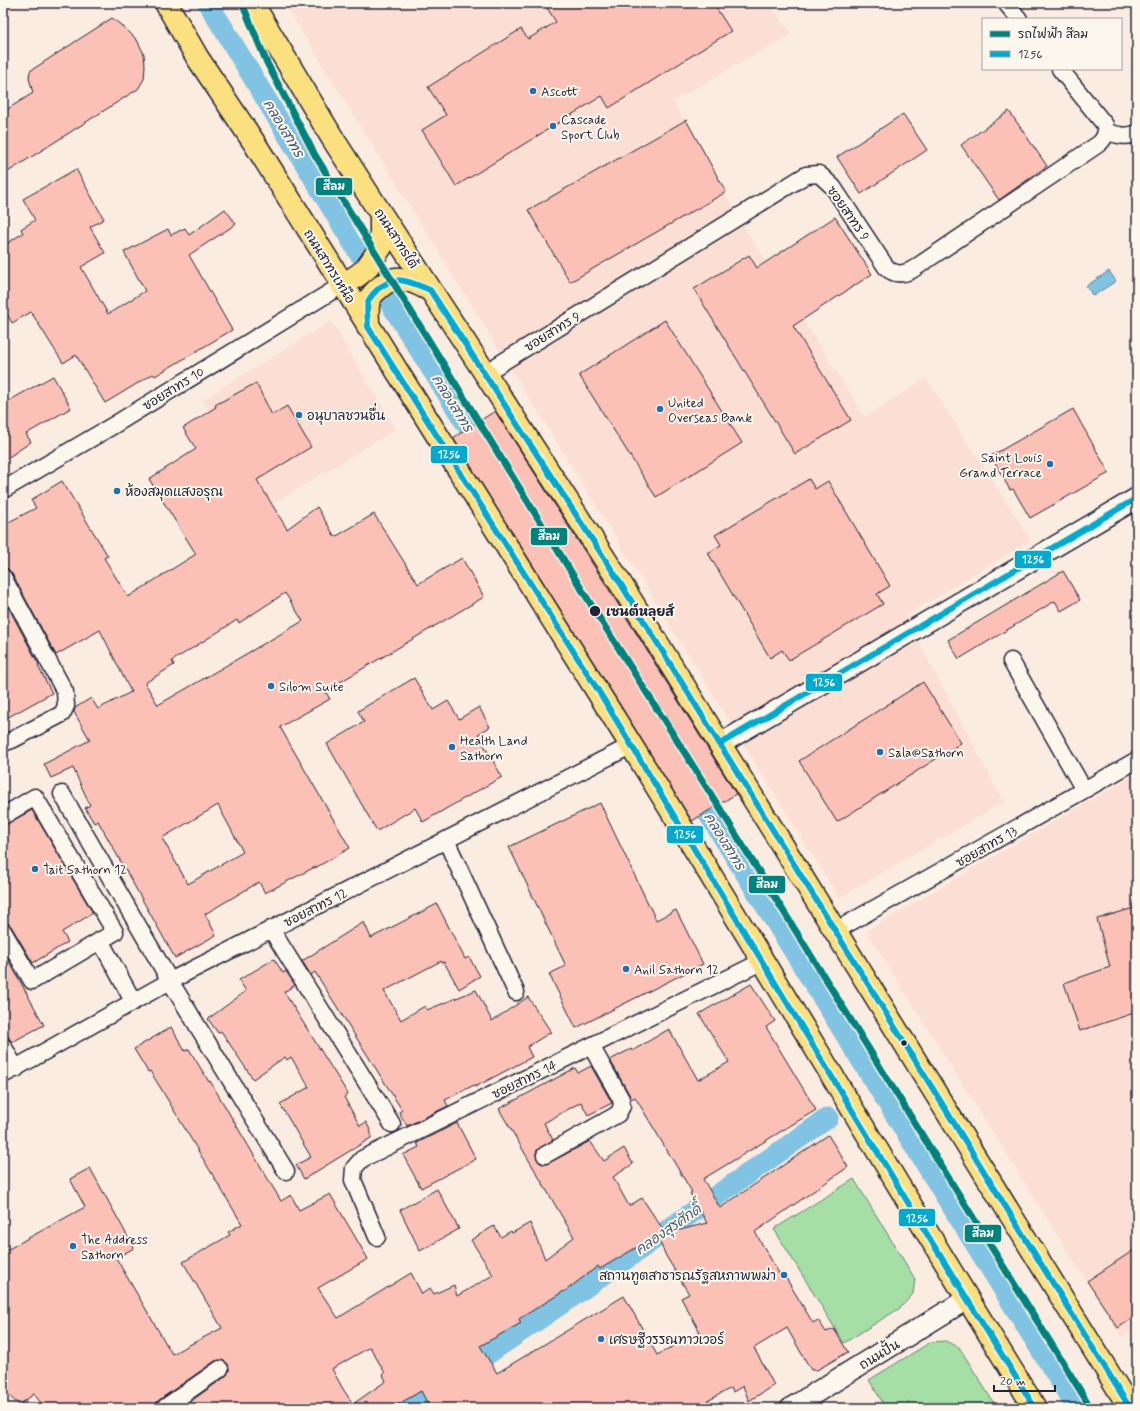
<svg xmlns="http://www.w3.org/2000/svg" width="1140" height="1411" font-family="Mynerve,'Playpen Sans Thai',sans-serif">
  <style>
    .built { fill: #fbdfd4 }
    .green { fill: #a5dfa5; stroke: #648070 }
    .water { fill: #81c3e2; stroke: #5b839f }
    .lines { fill: none; stroke-linecap: round; stroke-linejoin: round }
    .canal { stroke: #81c3e2; stroke-width: 21 }
    .building { fill: #fcc1b6; stroke: #22223b; fill-rule: evenodd }
    .minor-casing { stroke: #22223b; stroke-width: 19 }
    .tertiary-casing { stroke: #22223b; stroke-width: 23 }
    .primary-casing { stroke: #22223b; stroke-width: 25 }
    .minor { stroke: #fbf7ec; stroke-width: 16 }
    .tertiary { stroke: #fbf7ec; stroke-width: 20 }
    .primary { stroke: #fbe080; stroke-width: 22 }
    .bus-1-casing { stroke: #fbf7ec; stroke-width: 9 }
    .bus-1 { stroke: #00a9ce; stroke-width: 6 }
    .metro-1-casing { stroke: #fbf7ec; stroke-width: 10 }
    .metro-1 { stroke: #02817d; stroke-width: 7 }
    .poi-dot { fill: #1f6fb2; stroke: #fbf7ec; stroke-width: 1.5 }
    .stop-dot { fill: #22223b; stroke: #fbf7ec; stroke-width: 1.5 }
    .labels { text-anchor: middle; stroke-width: 4; stroke-linejoin: round; paint-order: stroke }
    .poi-label { font-size: 13px; fill: #22223b; stroke: #fbf7ec; text-anchor: start }
    .street-label { font-size: 13px; fill: #22223b; stroke: #fbf7ec }
    .stop-label { font-size: 13px; font-weight: bold; fill: #22223b; stroke: #fbf7ec; text-anchor: start }
    .water-label { font-size: 14px; font-style: italic; fill: #435a75; stroke: #fbf7ec }
    .line-badge { stroke: #fbf7ec; stroke-width: 1.5 }
    .badge-label { font-size: 11px; text-anchor: middle; font-weight: bold; fill: #fff }
  </style>
  <rect width="100%" height="100%" fill="#fbece1"/>
  <filter id="ink" filterUnits="userSpaceOnUse"><feTurbulence type="fractalNoise" baseFrequency=".025" numOctaves="2"/><feDisplacementMap in="SourceGraphic" scale="8" xChannelSelector="R" yChannelSelector="G"/><feConvolveMatrix kernelMatrix="1 2 1 2 8 2 1 2 1" color-interpolation-filters="sRGB"/></filter>
  <g filter="url(#ink)">
    <!-- built -->
    <path class="built" d="M284,3H768L792,34L673,101L747,231L865,417L926,378L1031,540L905,616L1004,802L839,898Z
      M331,321L396,429L267,508L202,400Z
      M1137,773V1326L1122,1338L866,931Z"/>
    <!-- green -->
    <path class="green" d="M854,1179L915,1279L913,1294L900,1308L844,1343L774,1229Z
      M945,1341L959,1347L997,1408H886L869,1380L931,1342Z"/>
    <!-- water -->
    <path class="water" d="M1109,271L1116,281L1093,296L1086,286Z"/>
    <g class="lines">
      <!-- canal -->
      <path class="canal" d="M208,3L359,253
        M385,295L484,452
        M692,787L1077,1408
        M408,1408L570,1298L828,1118"/>
    </g>
    <!-- building -->
    <path class="building" d="M544,3H713L731,31L609,108L602,96L456,186L422,130L446,115L428,87L521,29L528,39L556,22Z
      M112,18L127,30L137,40L144,54L145,66L144,79L138,89L3,175V112L33,93L29,78L30,71Z
      M1009,111L1047,166L999,200L961,145Z
      M903,114L927,150L861,194L837,157Z
      M686,120L726,192L570,282L528,210Z
      M76,169L104,219L90,227L105,253L81,267L108,314L145,291L124,252L168,229L171,235L185,228L189,235L225,209L236,224L189,255L232,330L155,376L153,374L105,403L76,355L63,363L31,312L12,323L3,307V246L23,233L21,229L35,220L23,199Z
      M835,217L872,274L793,326L851,420L795,454L694,289L749,255L757,268Z
      M665,320L742,443L656,497L579,375Z
      M53,376L71,408L26,434L31,442L3,461V404Z
      M256,383L272,415L287,406L311,447L257,480L287,529L317,507L335,537L374,514L418,584L462,558L484,597L325,691L330,699L280,727L350,848L315,868V867L265,893L259,882L205,914L216,935L175,958L98,821L94,823L85,808L90,805L73,768L51,778L44,764L90,740L74,712L75,708L91,698L98,709L131,692L100,630L56,655L11,572L8,569L3,568V525L36,508L31,500L62,481L108,556L104,558L128,597L196,554L149,479L196,449L183,428L216,407L215,405ZM285,593L303,621L158,705L145,683L174,665L172,661L237,620L239,623ZM218,805L243,852L188,884L162,838Z
      M1073,409L1109,473L1030,518L1013,489L1010,490L991,456Z
      M495,411L608,588L736,794L692,821L453,438Z
      M809,479L815,489L828,481L890,586L877,594L883,604L789,660L782,650L770,658L708,553L721,545L715,535Z
      M1063,571L1080,600L1061,611L1055,601L959,659L948,640Z
      M3,597L39,665L38,666L52,693L3,720Z
      M414,678L433,710L448,701L459,719L479,707L490,727L478,734L502,777L456,803L423,822L415,808L377,831L327,744L364,722L358,711Z
      M923,682L961,743L837,822L799,761Z
      M600,803L656,920L676,910L703,964L576,1028L549,974L566,966L509,847Z
      M32,810L93,913L62,932L68,942L33,963L11,926L7,923L3,922V826Z
      M437,904L465,959L469,957L480,976L459,989L444,962L442,963L441,961L384,991L401,1020L425,1006L427,1010L476,990L492,1021L528,997L551,1032L527,1047L532,1057L475,1087L474,1085L445,1100L448,1106L407,1126L399,1112L402,1110L315,972L311,975L302,961L364,922L371,938Z
      M1137,907V1012L1080,1031L1064,983L1110,967L1097,919Z
      M3,950L44,1025L12,1042L3,1029Z
      M274,959L283,973L286,971L295,985L284,992L348,1094L344,1097L360,1126L366,1122L371,1132V1138L304,1179L296,1165L311,1157L280,1104L309,1087L291,1057L287,1060L285,1057L253,1079L221,1031L218,1033L208,1019L246,991L239,980Z
      M751,984L775,1021L766,1027L816,1110L703,1179L720,1208L828,1135L848,1167L755,1232L780,1275L783,1273L813,1323L818,1320L826,1332L834,1329L848,1352L817,1370H811L787,1328L754,1348L774,1385L749,1401L743,1386L733,1392L731,1388L695,1408H430L421,1391L392,1408H181L225,1377L228,1373L229,1369L228,1364L224,1361L220,1360L215,1361L159,1400L156,1404L155,1408H45L34,1394L19,1405L3,1390V1252L85,1207L70,1179L90,1168L134,1248L116,1258L172,1354L222,1328L183,1262L230,1235L228,1232L242,1224L160,1087L150,1071L148,1072L134,1049L171,1027L185,1051L189,1049L209,1082L210,1081L281,1201L291,1195L299,1210L330,1194L368,1259L318,1288L338,1318L411,1273L422,1294L430,1288L434,1294L454,1285L457,1296L493,1275L471,1240L494,1226L501,1237L511,1231L512,1233L530,1223L545,1259L574,1237L499,1109L575,1068L578,1073L591,1066L612,1103L588,1115L581,1102L544,1123L553,1140L537,1150L536,1154L537,1159L541,1163L545,1164L549,1163L590,1141L604,1161L624,1148L633,1164L613,1177L629,1206L642,1198L664,1231L600,1269L598,1266L564,1292V1291L519,1319L521,1323L480,1346L497,1373L624,1296L657,1355L700,1332L681,1298L689,1294L666,1256L657,1236L707,1223L690,1193L692,1192L635,1097L631,1099L629,1094L610,1060L631,1049L632,1051L669,1029L698,1080L729,1062L699,1014ZM370,1347L385,1373L383,1375L386,1381L353,1404L343,1389L332,1369Z
      M457,1123L476,1159L421,1188L403,1155L419,1147L417,1143Z
      M437,1189L459,1229L420,1251L400,1210Z
      M1137,1248V1315L1118,1328L1087,1281Z"/>
    <g class="lines">
      <!-- minor casing -->
      <g class="minor-casing">
        <path id="minor" d="M1006,3L1019,19
          M1107,132C1117,135 1127,138 1137,133
          M485,373L806,175L819,174L833,187L886,267C894,275 902,275 912,270L1100,143C1105,137 1107,133 1105,125L1060,69
          M3,490L114,425L342,285
          M3,577L65,692L66,706L62,714L12,740L6,742L3,740
          M1011,661L1084,790
          M62,794L170,981L286,1171
          M3,816L35,797L115,932L32,981L3,931
          M446,840L516,992
          M271,929L392,1124
          M835,931L1137,760
          M100,940L133,1001
          M3,1046L16,1069
          M3,1075L170,981L632,745
          M545,1155L618,1114L622,1106L621,1099L591,1046
          M377,1237L353,1180L354,1168L362,1159L763,961
          M164,1408L220,1369"/>
      </g>
      <!-- tertiary casing -->
      <g class="tertiary-casing">
        <path id="tertiary" d="M720,744L1137,498
          M791,1408L967,1299"/>
      </g>
      <!-- primary casing -->
      <g class="primary-casing">
        <path id="primary" d="M166,3L197,57L255,144C379,345 507,544 631,745C767,965 898,1188 1035,1408
          M252,3L333,139L381,214L485,373L619,581L1130,1408
          M342,285L357,276L366,269L381,247V214
          M368,327C368,304 364,299 383,285C388,281 394,278 401,279C410,279 422,286 430,290"/>
      </g>
      <!-- minor -->
      <use href="#minor" class="minor"/>
      <!-- tertiary -->
      <use href="#tertiary" class="tertiary"/>
      <!-- primary -->
      <use href="#primary" class="primary"/>
      <!-- bus-1 casing -->
      <g class="bus-1-casing">
        <path id="bus-1" d="M720,744L1137,498
          M1035,1408L933,1244L601,695L368,327C368,319 366,309 368,302C370,296 374,293 378,289C397,273 409,282 430,290L619,581L1130,1408"/>
      </g>
      <!-- bus-1 -->
      <use href="#bus-1" class="bus-1"/>
      <!-- metro-1 casing -->
      <g class="metro-1-casing">
        <path id="metro-1" d="M242,3L267,63L315,155L595,611L719,807L1091,1408"/>
      </g>
      <!-- metro-1 -->
      <use href="#metro-1" class="metro-1"/>
    </g>
  </g>
  <!-- markers -->
  <g class="poi-dot">
    <circle cx="533" cy="91" r="4"/>
    <circle cx="553" cy="126" r="4"/>
    <circle cx="660" cy="409" r="4"/>
    <circle cx="299" cy="415" r="4"/>
    <circle cx="1050" cy="464" r="4"/>
    <circle cx="117" cy="491" r="4"/>
    <circle cx="271" cy="686" r="4"/>
    <circle cx="452" cy="747" r="4"/>
    <circle cx="880" cy="752" r="4"/>
    <circle cx="35" cy="869" r="4"/>
    <circle cx="626" cy="969" r="4"/>
    <circle cx="73" cy="1246" r="4"/>
    <circle cx="784" cy="1275" r="4"/>
    <circle cx="601" cy="1339" r="4"/>
  </g>
  <g class="stop-dot">
    <circle cx="595" cy="611" r="6"/>
    <circle cx="904" cy="1043" r="3.5"/>
  </g>
  <g class="labels">
    <!-- poi labels -->
    <g class="poi-label">
      <text x="541" y="96">Ascott</text>
      <text x="561" y="124">Cascade<tspan x="561" dy="15">Sport Club</tspan></text>
      <text x="668" y="407">United<tspan x="668" dy="15">Overseas Bank</tspan></text>
      <text x="307" y="420">อนุบาลชวนชื่น</text>
      <text x="1042" y="462" text-anchor="end">Saint Louis<tspan x="1042" dy="15">Grand Terrace</tspan></text>
      <text x="125" y="496">ห้องสมุดแสงอรุณ</text>
      <text x="279" y="691">Silom Suite</text>
      <text x="460" y="745">Health Land<tspan x="460" dy="15">Sathorn</tspan></text>
      <text x="888" y="757">Sala@Sathorn</text>
      <text x="43" y="874">Tait Sathorn 12</text>
      <text x="634" y="974">Anil Sathorn 12</text>
      <text x="81" y="1244">The Address<tspan x="81" dy="15">Sathorn</tspan></text>
      <text x="776" y="1280" text-anchor="end">สถานทูตสาธารณรัฐสหภาพพม่า</text>
      <text x="609" y="1344">เศรษฐีวรรณทาวเวอร์</text>
    </g>
    <!-- street labels -->
    <g class="street-label">
      <text transform="translate(849 213) rotate(55)" y="5">ซอยสาทร 9</text>
      <text transform="translate(397 238) rotate(57)" y="5">ถนนสาทรใต้</text>
      <text transform="translate(330 266) rotate(58)" y="5">ถนนสาทรเหนือ</text>
      <text transform="translate(552 331) rotate(-32)" y="5">ซอยสาทร 9</text>
      <text transform="translate(173 388) rotate(-32)" y="5">ซอยสาทร 10</text>
      <text transform="translate(986 846) rotate(-30)" y="5">ซอยสาทร 13</text>
      <text transform="translate(315 907) rotate(-27)" y="5">ซอยสาทร 12</text>
      <text transform="translate(524 1079) rotate(-26)" y="5">ซอยสาทร 14</text>
      <text transform="translate(879 1354) rotate(-31)" y="5">ถนนปั้น</text>
    </g>
    <!-- stop labels -->
    <g class="stop-label">
      <text x="606" y="616">เซนต์หลุยส์</text>
    </g>
    <!-- water labels -->
    <g class="water-label">
      <text transform="translate(284 128) rotate(59)" y="5">คลองสาทร</text>
      <text transform="translate(453 403) rotate(58)" y="5">คลองสาทร</text>
      <text transform="translate(725 841) rotate(58)" y="5">คลองสาทร</text>
      <text transform="translate(668 1229) rotate(-35)" y="5">คลองสุรศักดิ์</text>
    </g>
  </g>
  <g class="line-badge">
    <rect x="315" y="177" width="38" height="19" rx="4" fill="#02817d"/>
    <rect x="430" y="445" width="38" height="19" rx="4" fill="#00a9ce"/>
    <rect x="530" y="527" width="38" height="19" rx="4" fill="#02817d"/>
    <rect x="1014" y="550" width="38" height="19" rx="4" fill="#00a9ce"/>
    <rect x="805" y="673" width="38" height="19" rx="4" fill="#00a9ce"/>
    <rect x="666" y="825" width="38" height="19" rx="4" fill="#00a9ce"/>
    <rect x="748" y="875" width="38" height="19" rx="4" fill="#02817d"/>
    <rect x="898" y="1208" width="38" height="19" rx="4" fill="#00a9ce"/>
    <rect x="964" y="1224" width="38" height="19" rx="4" fill="#02817d"/>
  </g>
  <g class="badge-label">
    <text x="334" y="190">สีลม</text>
    <text x="449" y="458">1256</text>
    <text x="549" y="540">สีลม</text>
    <text x="1033" y="563">1256</text>
    <text x="824" y="686">1256</text>
    <text x="685" y="838">1256</text>
    <text x="767" y="888">สีลม</text>
    <text x="917" y="1222">1256</text>
    <text x="983" y="1237">สีลม</text>
  </g>
  <!-- margin -->
  <rect width="1140" height="1411" fill="none" stroke="#fbf7ec" stroke-width="16"/>
  <rect x="8" y="8" width="1124" height="1395" fill="none" stroke="#22223b" stroke-width="1.5" filter="url(#ink)"/>
  <!-- legend -->
  <rect x="982" y="18" width="140" height="52" fill="#fbf7ec" stroke="#a4a2a5"/>
  <rect x="990" y="31" width="20" height="6" fill="#02817d" stroke="#a4a2a5"/>
  <text x="1018" y="38" font-size="12" fill="#22223b">รถไฟฟ้า สีลม</text>
  <rect x="990" y="51" width="20" height="6" fill="#00a9ce" stroke="#a4a2a5"/>
  <text x="1018" y="58" font-size="12" fill="#22223b">1256</text>
  <!-- scale -->
  <path d="M994 1385v6h61v-6" fill="none" stroke="#22223b" stroke-width="2"/>
  <text x="1000" y="1385" font-size="12" fill="#22223b" stroke="#fbf7ec" stroke-width="3" paint-order="stroke">20 m</text>
</svg>
